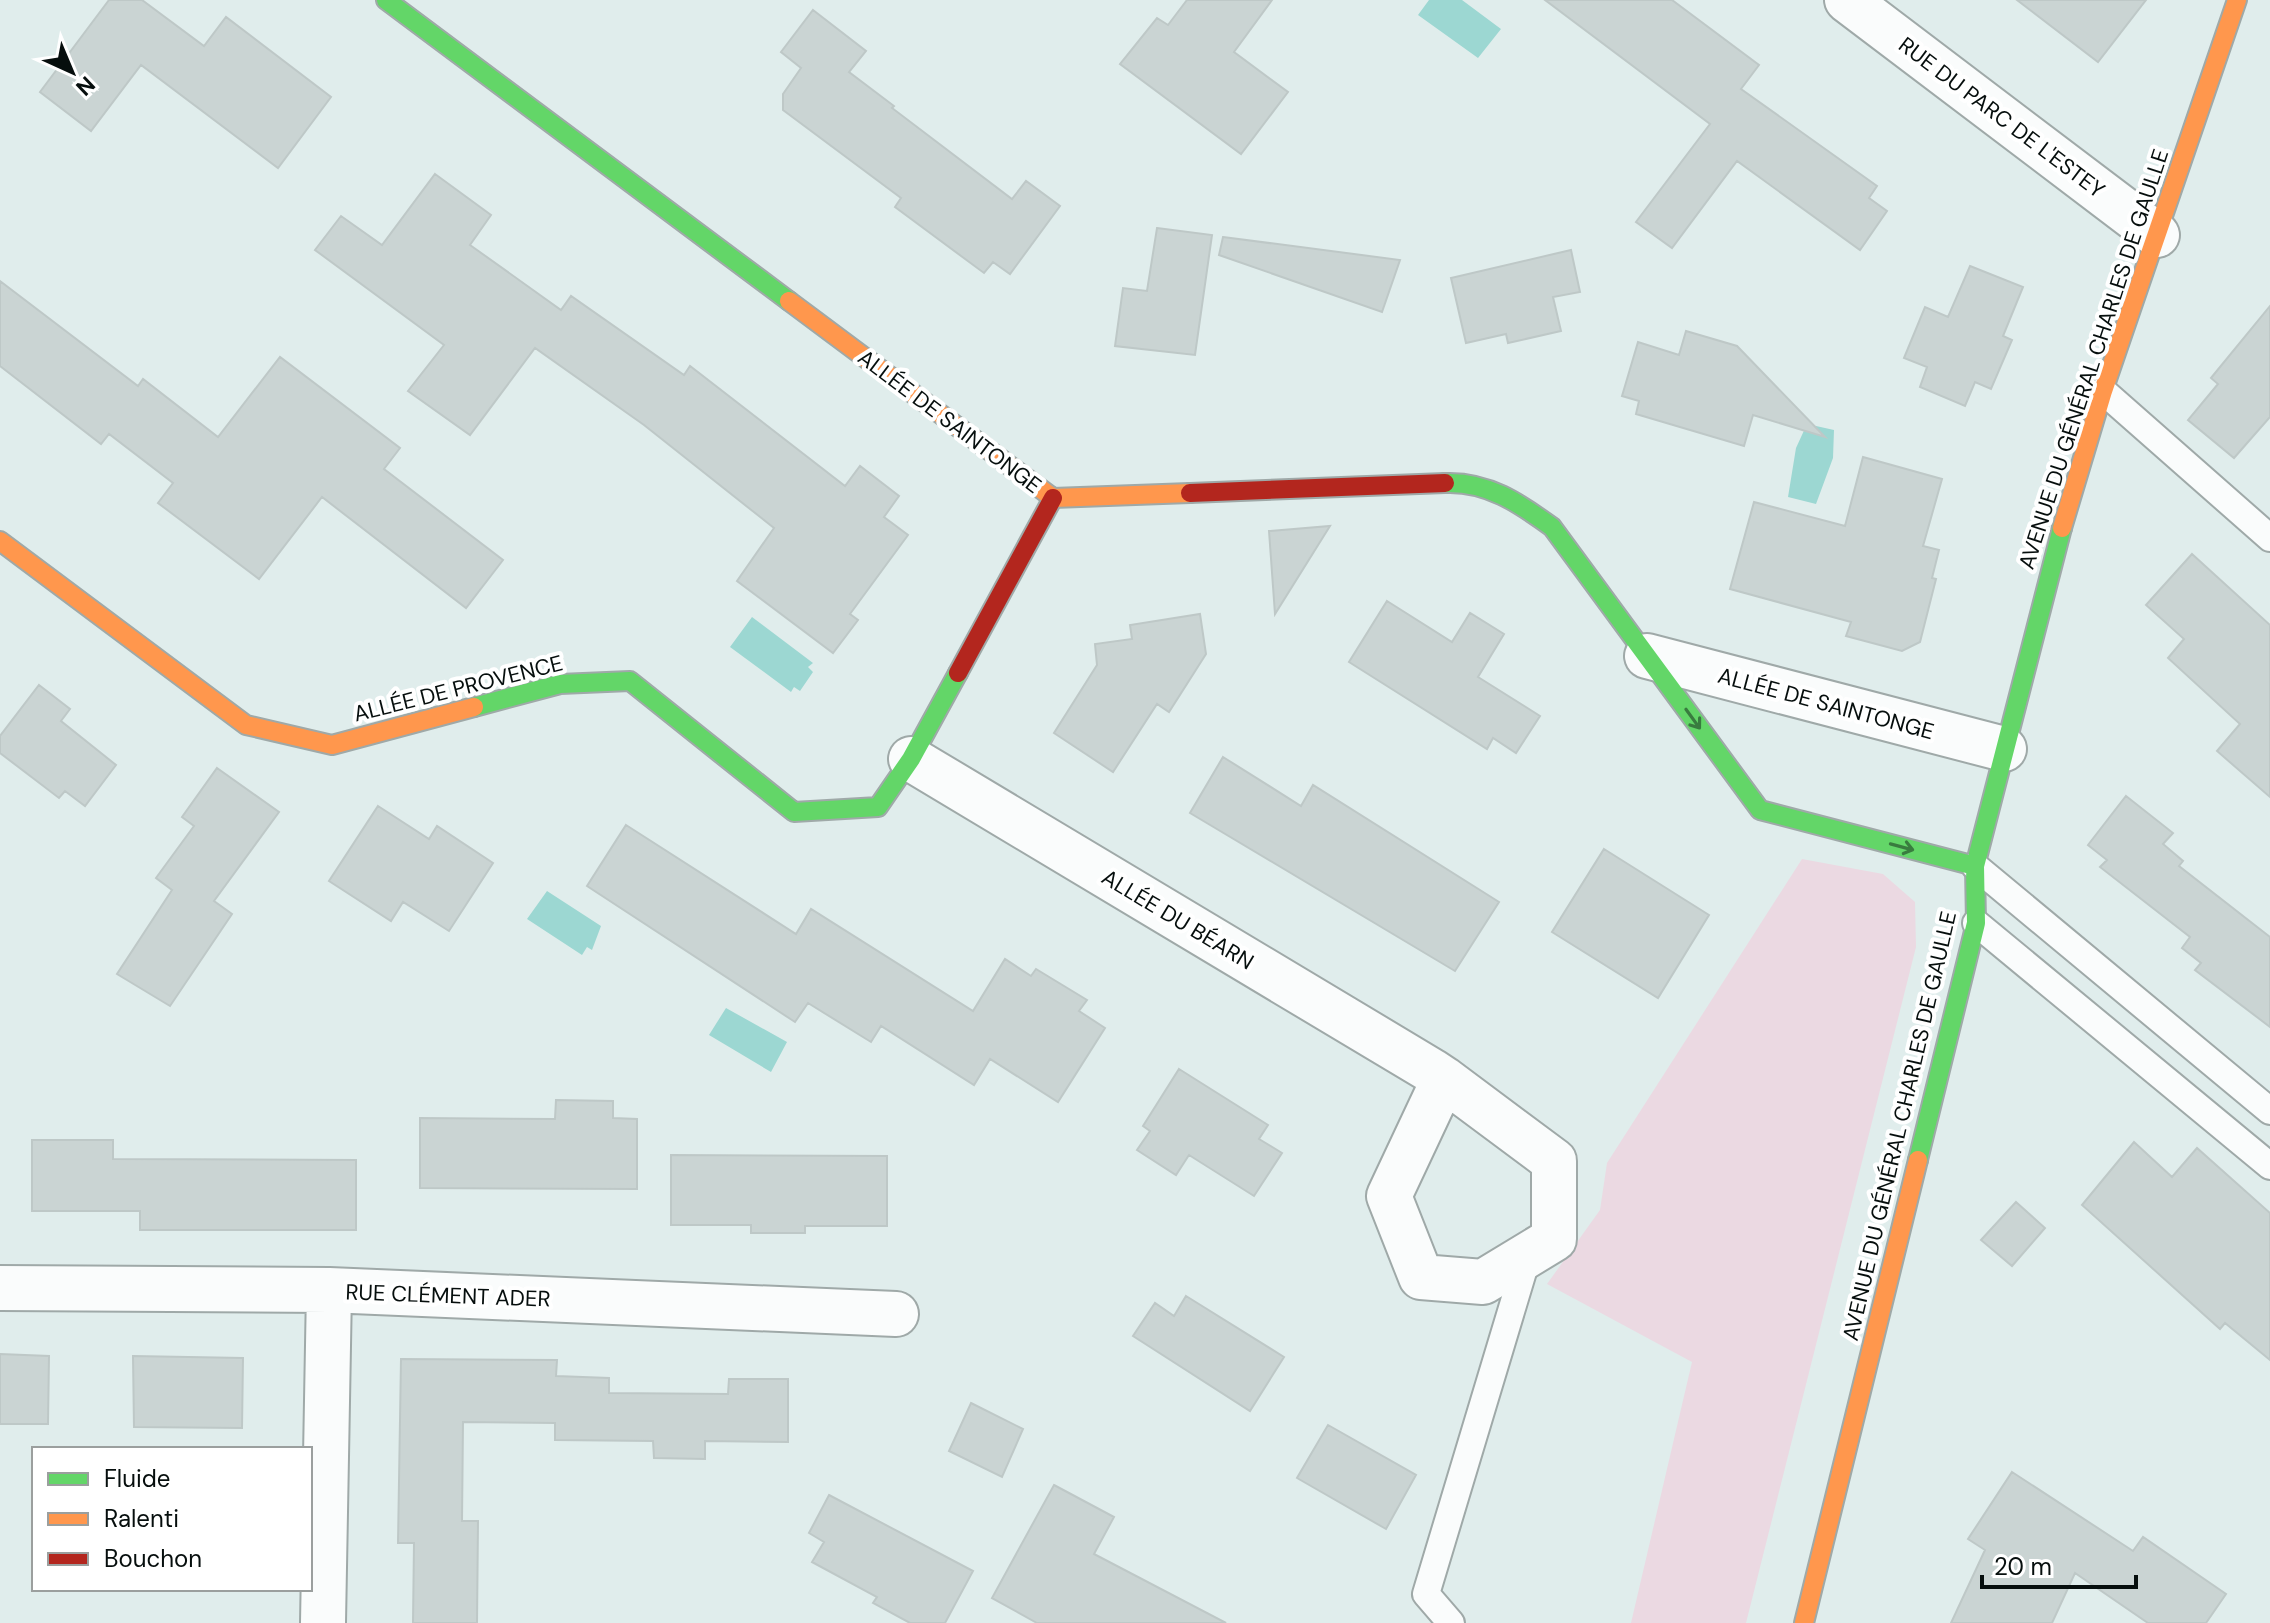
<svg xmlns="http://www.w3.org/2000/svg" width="2270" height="1623" font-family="'DM Sans',sans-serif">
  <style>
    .green { fill: #ebd9e2 }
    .water { fill: #9cd7d2 }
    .building { fill: #cad4d3; stroke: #bec8c7; stroke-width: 2 }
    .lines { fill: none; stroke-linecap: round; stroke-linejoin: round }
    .lane-casing { stroke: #9fa9a8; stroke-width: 30 }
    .street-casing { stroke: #9fa9a8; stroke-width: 48 }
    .fast-casing { stroke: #9fa9a8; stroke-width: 22 }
    .slow-casing { stroke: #9fa9a8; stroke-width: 22 }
    .jam-casing { stroke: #9fa9a8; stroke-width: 22 }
    .lane { stroke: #fafcfc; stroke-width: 26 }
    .street { stroke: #fafcfc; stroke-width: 44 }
    .fast { stroke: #63d668; stroke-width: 18 }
    .slow { stroke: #ff974d; stroke-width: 18 }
    .jam { stroke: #b3261e; stroke-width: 18 }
    .oneway { stroke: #397c3f }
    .labels { text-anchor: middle; stroke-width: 8; stroke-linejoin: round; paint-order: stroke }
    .street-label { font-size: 22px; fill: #060e0d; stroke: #fff }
  </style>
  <rect width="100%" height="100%" fill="#e0edec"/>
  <!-- green -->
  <path class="green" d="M1802,859L1883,874L1915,902L1916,947L1746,1623H1631L1692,1362L1547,1284L1600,1210L1607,1163Z"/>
  <!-- water -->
  <path class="water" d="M1429,0H1462L1501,29L1478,58L1418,15Z
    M1807,424L1834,430L1833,458L1816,504L1788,497L1796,448Z
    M752,617L813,663L808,667L813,672L800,691L794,687L791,692L730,647Z
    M547,891L601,926L592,950L587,947L582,955L527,919Z
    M726,1008L787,1042L771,1072L709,1035Z"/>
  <!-- building -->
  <path class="building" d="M109,0H142L204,46L226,17L331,97L278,168L141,65L91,131L40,92Z
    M1187,0H1272L1234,52L1288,92L1241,154L1120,64L1157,18L1168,25Z
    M1545,0H1672L1759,65L1741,89L1877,186L1869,198L1887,211L1860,250L1737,161L1672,248L1636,222L1710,124Z
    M2017,0H2146L2098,62Z
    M813,10L866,51L849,72L894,106L892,108L1012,199L1026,181L1060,206L1010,274L993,262L984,273L895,207L901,198L783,110V94L801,68L781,52Z
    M435,174L491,215L470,245L561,310L571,296L684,375L690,366L845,486L860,466L899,496L884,517L908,535L850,614L858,620L833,653L737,581L774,528L644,425L535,348L470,435L408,391L444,345L315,250L341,216L382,245Z
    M1157,228L1212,235L1195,355L1115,346L1123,288L1147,291Z
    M1223,237L1400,260L1382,312L1219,255Z
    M1571,250L1580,292L1553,297L1561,331L1508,343L1506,334L1466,343L1451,278Z
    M1970,266L2023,287L2003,336L2012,340L1991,389L1975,382L1965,406L1920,387L1927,367L1904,358L1925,307L1948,317Z
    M0,281L138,386L143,379L218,437L280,357L400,448L384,469L503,560L466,608L322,497L259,579L158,503L173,483L109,434L101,444L0,366Z
    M2270,306V417L2234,458L2188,420L2218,384L2211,378Z
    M1686,331L1737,346L1825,437L1753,415L1744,446L1636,414L1639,401L1622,396L1638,342L1679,355Z
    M1863,457L1942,479L1923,546L1939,550L1932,578L1936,579L1920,642L1902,651L1846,636L1851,622L1730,589L1754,502L1845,526Z
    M1330,526L1275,614L1269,531Z
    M2192,554L2270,625V797L2217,751L2240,724L2168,658L2184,639L2146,605Z
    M1387,601L1452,642L1470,613L1504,634L1478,677L1540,716L1516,753L1493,738L1487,749L1349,662Z
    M1200,614L1206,654L1169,712L1157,704L1113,772L1054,733L1097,665L1095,644L1132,639L1130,625Z
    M39,685L70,709L61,721L116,765L85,806L65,791L59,798L0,753V736Z
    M1223,757L1301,806L1313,785L1499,902L1455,971L1190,813Z
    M217,768L279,812L214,901L232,914L170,1006L117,974L172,890L156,878L194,826L182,817Z
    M2126,796L2173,833L2163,844L2183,861L2179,866L2270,937V1027L2195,970L2201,963L2182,948L2190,937L2100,867L2107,860L2088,845Z
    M378,806L429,839L437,826L493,863L449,931L403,902L391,921L329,881Z
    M626,825L796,934L811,909L973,1011L1005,959L1031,976L1036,969L1087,1000L1079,1011L1105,1028L1058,1102L990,1059L974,1085L881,1026L871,1042L808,1003L795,1022L587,886Z
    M1604,849L1709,915L1658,998L1552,932Z
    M1179,1069L1268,1125L1259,1139L1282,1153L1254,1196L1189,1155L1176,1175L1137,1150L1150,1131L1143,1126Z
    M556,1100L613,1101V1118L637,1119V1189L420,1188V1118L555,1119Z
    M32,1140H113V1159L356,1160V1230H140V1211H32Z
    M2134,1142L2172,1177L2197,1148L2270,1213V1360L2225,1323L2220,1329L2082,1205Z
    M671,1155L887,1156V1226H805V1233H751V1225H671Z
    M2016,1202L2045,1228L2012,1266L1981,1240Z
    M1186,1296L1284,1357L1250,1411L1133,1336L1155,1303L1174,1316Z
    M0,1354L49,1356L48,1424H0Z
    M133,1356L243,1358L242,1428L134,1427Z
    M401,1359L557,1360L556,1376L609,1378V1393L728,1394L729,1379H788V1442L705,1441V1459L654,1458L653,1441L555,1440V1423L463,1422L462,1521H478L477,1623H413L414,1543H398Z
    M971,1403L1023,1429L1002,1477L949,1451Z
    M1328,1425L1416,1475L1386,1529L1297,1478Z
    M2012,1472L2133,1551L2143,1537L2226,1594L2206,1623H2148L2075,1573L2052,1623H1951L1985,1550L1968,1539Z
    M1054,1485L1114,1517L1094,1554L1226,1623H1037L992,1598Z
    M829,1495L973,1571L945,1623H910L873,1603L877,1597L812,1562L824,1542L809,1533Z"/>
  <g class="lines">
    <!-- lane casing -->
    <g class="lane-casing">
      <path id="lane" d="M2103,391L2270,538
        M1975,866L2270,1111
        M1976,923L2270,1166
        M1451,1623L1426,1594L1528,1255"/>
    </g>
    <!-- street casing -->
    <g class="street-casing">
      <path id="street" d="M1847,0L2157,235
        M1647,656L2004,749
        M911,759L1432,1071L1444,1079L1554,1161V1239L1483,1282L1421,1277L1389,1196L1444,1079
        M0,1288L329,1290L896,1314
        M323,1623L329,1290"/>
    </g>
    <!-- fast casing -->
    <g class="fast-casing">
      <path id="fast" d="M386,0L789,301
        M1445,483C1487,481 1519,503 1552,527L1760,810L1975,866
        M474,707L560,684L630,681L794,812L878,807L911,759L958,673
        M1918,1160L1976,923L1975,866L2062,528"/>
    </g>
    <!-- slow casing -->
    <g class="slow-casing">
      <path id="slow" d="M789,301L1053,498L1190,493
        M2062,528L2103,391L2237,0
        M0,541L246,725L332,745L474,707
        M1804,1623L1918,1160"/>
    </g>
    <!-- jam casing -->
    <g class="jam-casing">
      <path id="jam" d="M1190,493L1445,483
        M958,673L1053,498"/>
    </g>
    <!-- lane -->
    <use href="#lane" class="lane"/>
    <!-- street -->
    <use href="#street" class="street"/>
    <!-- fast -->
    <use href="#fast" class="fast"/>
    <!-- slow -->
    <use href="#slow" class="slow"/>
    <!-- jam -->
    <use href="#jam" class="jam"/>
  </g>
  <!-- one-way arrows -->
  <defs><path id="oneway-shaft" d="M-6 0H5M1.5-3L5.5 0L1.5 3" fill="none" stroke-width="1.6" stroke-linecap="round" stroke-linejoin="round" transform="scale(2)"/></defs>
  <g class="oneway">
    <use href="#oneway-shaft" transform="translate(1693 719) rotate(54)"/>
    <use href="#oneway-shaft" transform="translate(1902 847) rotate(15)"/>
  </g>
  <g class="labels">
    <!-- street labels -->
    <g class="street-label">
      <text transform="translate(2002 117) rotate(37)" y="8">RUE DU PARC DE L'ESTEY</text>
      <text transform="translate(2093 359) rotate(-72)" y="8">AVENUE DU GÉNÉRAL CHARLES DE GAULLE</text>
      <text transform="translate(950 421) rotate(37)" y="8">ALLÉE DE SAINTONGE</text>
      <text transform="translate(458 688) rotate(-14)" y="8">ALLÉE DE PROVENCE</text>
      <text transform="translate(1826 703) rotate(15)" y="8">ALLÉE DE SAINTONGE</text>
      <text transform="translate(1178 919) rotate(31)" y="8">ALLÉE DU BÉARN</text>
      <text transform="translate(1899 1126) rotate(-77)" y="8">AVENUE DU GÉNÉRAL CHARLES DE GAULLE</text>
      <text transform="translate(448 1295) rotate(2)" y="8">RUE CLÉMENT ADER</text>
    </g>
  </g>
  <!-- legend -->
  <rect x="32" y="1447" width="280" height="144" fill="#ffffff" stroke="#9b9f9e" stroke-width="2"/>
  <rect x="48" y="1473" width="40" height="12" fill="#63d668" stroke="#9b9f9e" stroke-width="2"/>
  <text x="104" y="1487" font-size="24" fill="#060e0d">Fluide</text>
  <rect x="48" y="1513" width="40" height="12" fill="#ff974d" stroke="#9b9f9e" stroke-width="2"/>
  <text x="104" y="1527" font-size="24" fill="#060e0d">Ralenti</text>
  <rect x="48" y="1553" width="40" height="12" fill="#b3261e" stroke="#9b9f9e" stroke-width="2"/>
  <text x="104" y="1567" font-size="24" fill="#060e0d">Bouchon</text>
  <!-- north arrow -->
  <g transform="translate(72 72) rotate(136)" stroke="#ffffff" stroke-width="6" paint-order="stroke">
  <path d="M0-6L14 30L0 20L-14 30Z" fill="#060e0d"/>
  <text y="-12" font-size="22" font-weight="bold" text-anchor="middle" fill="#060e0d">N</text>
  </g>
  <!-- scale -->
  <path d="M1982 1575v12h154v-12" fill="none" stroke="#060e0d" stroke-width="4"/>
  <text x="1994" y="1575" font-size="24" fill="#060e0d" stroke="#ffffff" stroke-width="6" paint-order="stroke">20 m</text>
</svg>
